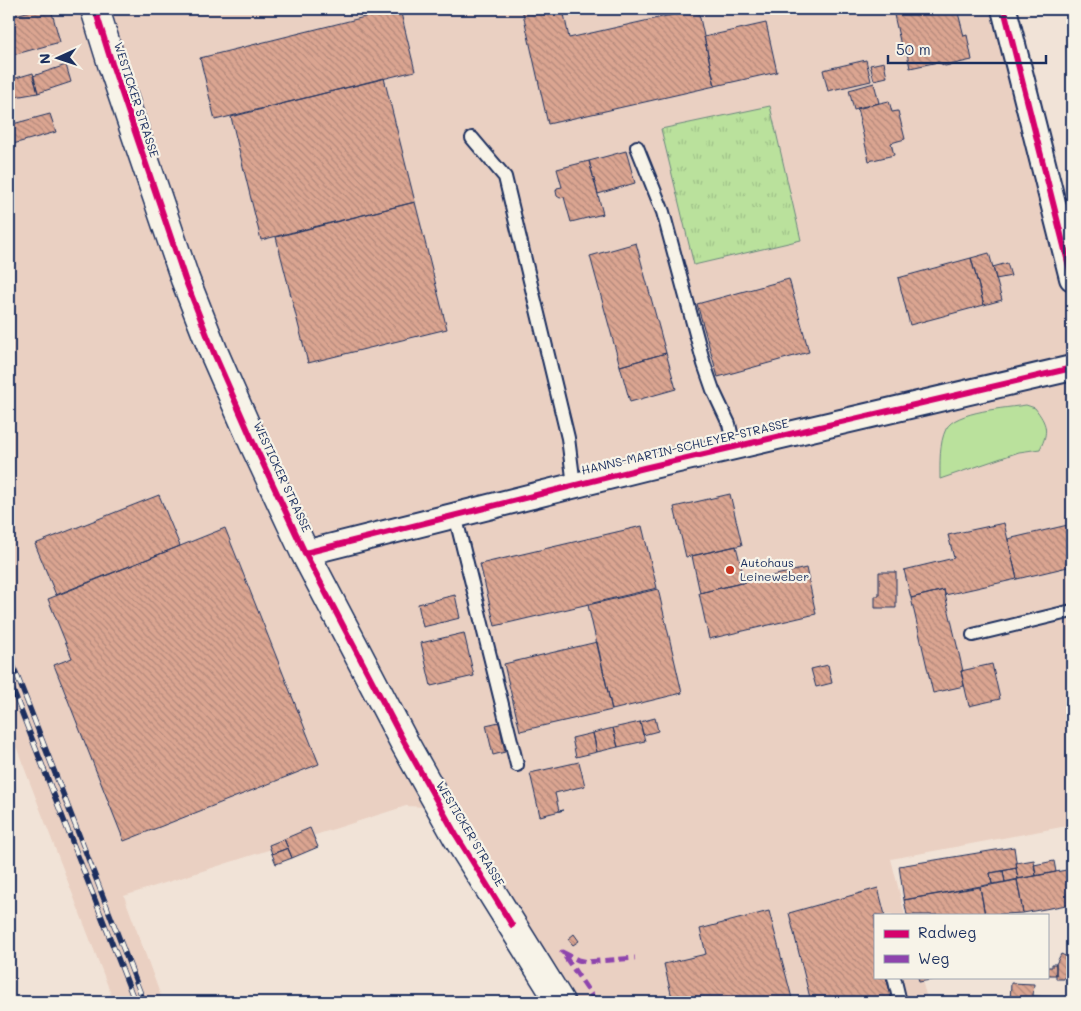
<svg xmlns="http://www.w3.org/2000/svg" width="1081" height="1011" font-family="Mali,sans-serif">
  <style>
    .built { fill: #ead0c2 }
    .grass { fill: url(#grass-tufts); stroke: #6a887d }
    .pitch { fill: #bae19c; stroke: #6a887d }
    .building { fill: url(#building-back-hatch); stroke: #1b2f5e }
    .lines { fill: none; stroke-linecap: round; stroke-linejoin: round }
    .service-casing { stroke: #1b2f5e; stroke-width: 16 }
    .minor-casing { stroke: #1b2f5e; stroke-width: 28 }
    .secondary-casing { stroke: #1b2f5e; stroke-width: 31 }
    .service { stroke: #f7f3e8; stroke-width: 12 }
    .minor { stroke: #f7f3e8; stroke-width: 24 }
    .secondary { stroke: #f7f3e8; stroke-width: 28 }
    .rail-casing { stroke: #1b2f5e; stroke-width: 5.5 }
    .rail { stroke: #f7f3e8; stroke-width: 4; stroke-dasharray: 11; stroke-linecap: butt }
    .quiet { stroke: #8e44ad; stroke-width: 5; stroke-dasharray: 10 5; stroke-linecap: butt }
    .cycleway-casing { stroke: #f7f3e8; stroke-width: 9 }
    .cycleway { stroke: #d6006c; stroke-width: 6 }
    .poi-dot { fill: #c8321e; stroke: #f7f3e8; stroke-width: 2 }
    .labels { text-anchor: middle; stroke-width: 4.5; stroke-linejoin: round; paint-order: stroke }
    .street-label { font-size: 12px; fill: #1b2f5e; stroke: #f7f3e8 }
    .poi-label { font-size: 12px; fill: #1b2f5e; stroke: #f7f3e8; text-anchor: start }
  </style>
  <defs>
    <pattern id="grass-tufts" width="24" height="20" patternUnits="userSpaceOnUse" patternTransform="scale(1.25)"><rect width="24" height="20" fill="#bae19c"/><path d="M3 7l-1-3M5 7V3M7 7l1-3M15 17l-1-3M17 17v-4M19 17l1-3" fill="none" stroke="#9fc189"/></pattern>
    <pattern id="building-back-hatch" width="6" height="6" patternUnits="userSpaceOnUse" patternTransform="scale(1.25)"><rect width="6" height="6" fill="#dba591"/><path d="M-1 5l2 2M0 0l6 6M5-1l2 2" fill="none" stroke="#b1877a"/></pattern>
  </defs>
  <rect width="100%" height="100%" fill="#f1e3d7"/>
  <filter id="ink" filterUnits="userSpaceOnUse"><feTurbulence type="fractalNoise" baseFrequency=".02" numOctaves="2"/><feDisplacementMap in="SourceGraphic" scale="10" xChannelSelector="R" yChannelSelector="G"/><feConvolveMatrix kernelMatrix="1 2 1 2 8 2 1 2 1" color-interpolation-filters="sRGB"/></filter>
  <g filter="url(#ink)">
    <!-- built -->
    <path class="built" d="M9,9H993L1072,312V825L891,859L905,915H875V977H921L928,1002H572L563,990L464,809L406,806L124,896L163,1002H114L9,728Z"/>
    <!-- grass -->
    <path class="grass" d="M770,106L801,240L694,265L661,129Z"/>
    <!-- pitch -->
    <path class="pitch" d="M1026,405L1035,408C1047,424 1049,431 1040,449L1019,452L940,479C940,464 939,443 946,429C955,411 1007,408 1026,405Z"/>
    <!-- building -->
    <path class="building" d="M37,9H51L60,42L9,56V17Z
      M397,9H400L415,71L215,120L200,58Z
      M522,9H563L569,38L698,9L715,86L548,124Z
      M925,9H957L964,36L967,35L972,60L945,66L938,62L910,68L907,53L903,54L894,15Z
      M766,23L777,72L715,86L704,37Z
      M866,60L871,81L828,91L823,70Z
      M884,62L887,77L874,80L870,65Z
      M66,65L71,82L38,93L33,76Z
      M33,73L38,93L9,98V80Z
      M384,78L415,202L261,240L231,117Z
      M874,83L879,103L854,110L849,90Z
      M889,101L892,112L898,111L905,139L891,143L894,155L869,161L857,108Z
      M50,114L56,132L13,144L9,125Z
      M9,130L13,144L9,145Z
      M626,151L635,183L598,194L589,161Z
      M589,161L603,214L571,222L564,197L560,198L557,196L556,191L557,188L562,187L557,169Z
      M415,202L447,329L308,363L276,237Z
      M636,243L666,353L620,366L590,256Z
      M989,253L1002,300L984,305L971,258Z
      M971,258L984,305L910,325L898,278Z
      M1007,263L1011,276L996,279L993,267Z
      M789,279L809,352L718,377L697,304Z
      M666,353L676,389L630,402L620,366Z
      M730,494L742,545L686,557L674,507Z
      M159,495L180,546L56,595L35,544Z
      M1004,523L1017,579L945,595L944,590L911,598L904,570L954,558L948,535Z
      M1072,524V566L1017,579L1008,539Z
      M642,526L657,588L495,626L480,564Z
      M225,528L319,764L124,841L54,665L72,658L48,599Z
      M736,546L745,582L700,593L692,556Z
      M806,568L816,614L709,639L699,593Z
      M879,572H896V608H875V596H879Z
      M658,589L682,693L612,710L588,605Z
      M944,590L963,671H961L964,686L933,693L911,598Z
      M455,595L460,618L423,627L418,604Z
      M464,633L474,676L431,686L421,643Z
      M597,642L612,710L520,731L504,664Z
      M992,664L1000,699L969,706L961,671Z
      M828,665L832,683L816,687L811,669Z
      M655,718L658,731L643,735L640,722Z
      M499,722L505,752L493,755L486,725Z
      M640,722L645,741L618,747L613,728Z
      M613,728L618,747L597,752L593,733Z
      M593,733L597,752L576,757L572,738Z
      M579,762L585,786L555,793L559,811L564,810L540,816L530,773Z
      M310,828L318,847L292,858L284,839Z
      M284,839L288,848L272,854L269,845Z
      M1014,847L1017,868L990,873L992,884L904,900L899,866Z
      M288,848L292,858L276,864L272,854Z
      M1034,860L1036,876L1018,879L1016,868H1017L1016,863Z
      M1054,861L1056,872L1036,876L1034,865Z
      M1016,868L1018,879L1005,882L1003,871Z
      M1072,869V904L1023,913L1017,879Z
      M1003,871L1005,882L992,884L990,873Z
      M1017,880L1023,913L985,915L980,887Z
      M980,887L985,915H907L904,900Z
      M878,888L885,915H875V977H886L893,1002H811L789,913Z
      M769,911L793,1002H673L664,964L706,954L700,929Z
      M574,934L579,941L573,945L568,939Z
      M1061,954L1072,959V975L1071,977H1064V979H1056V964Z
      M1052,964H1056V975H1047V967H1052Z
      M918,977H946L919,982Z
      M1011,983L1034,984L1033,996L1051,997V1002H1010Z"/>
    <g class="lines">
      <!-- service casing -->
      <g class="service-casing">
        <path id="service" d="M472,138L505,177L568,438L574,485
          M637,147L663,212L704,364L713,390L729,424L734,447
          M455,515L517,765
          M973,635L1072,611
          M894,977L900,1002"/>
      </g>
      <!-- minor casing -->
      <g class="minor-casing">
        <path id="minor" d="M1004,9L1072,278
          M305,553L644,468L1072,368"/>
      </g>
      <!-- secondary casing -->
      <g class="secondary-casing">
        <path id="secondary" d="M95,9L112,64L185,279L214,353L253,442L305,553L404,742L456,835L560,1002"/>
      </g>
      <!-- service -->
      <use href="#service" class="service"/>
      <!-- minor -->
      <use href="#minor" class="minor"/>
      <!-- secondary -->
      <use href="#secondary" class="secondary"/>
      <!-- rail casing -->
      <g class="rail-casing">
        <path id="rail" d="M9,655L144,1002
          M9,680L135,1002"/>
      </g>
      <!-- rail -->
      <use href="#rail" class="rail"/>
      <!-- quiet -->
      <path class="quiet" d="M596,1002L562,952L578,960L587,962L635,958"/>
      <!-- cycleway casing -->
      <g class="cycleway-casing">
        <path id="cycleway" d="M95,9L112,64L185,279L214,353L253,442L305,553L404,742L456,835L512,925
          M1004,9L1072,278
          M305,553L644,468L1072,368"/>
      </g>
      <!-- cycleway -->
      <use href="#cycleway" class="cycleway"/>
    </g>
  </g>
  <!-- markers -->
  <circle class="poi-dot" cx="730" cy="570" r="5"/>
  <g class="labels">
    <!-- street labels -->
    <g class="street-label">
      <text transform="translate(136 100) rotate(72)" y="4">WESTICKER STRASSE</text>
      <text transform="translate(685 447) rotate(-13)" y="4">HANNS-MARTIN-SCHLEYER-STRASSE</text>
      <text transform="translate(282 477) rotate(65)" y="4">WESTICKER STRASSE</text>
      <text transform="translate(470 834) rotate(59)" y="4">WESTICKER STRASSE</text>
    </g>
    <!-- poi labels -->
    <g class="poi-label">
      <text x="740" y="567">Autohaus<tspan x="740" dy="14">Leineweber</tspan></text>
    </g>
  </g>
  <!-- margin -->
  <rect width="1081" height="1011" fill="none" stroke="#f7f3e8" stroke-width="30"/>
  <rect x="15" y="15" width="1051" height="981" fill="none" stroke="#1b2f5e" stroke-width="2" filter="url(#ink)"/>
  <!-- legend -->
  <rect x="874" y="914" width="175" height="65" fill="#f7f3e8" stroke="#9fa5b1"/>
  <rect x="884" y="930" width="25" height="8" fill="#d6006c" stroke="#9fa5b1"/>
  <text x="918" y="938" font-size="15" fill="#1b2f5e">Radweg</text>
  <rect x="884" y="955" width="25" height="8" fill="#8e44ad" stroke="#9fa5b1"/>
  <text x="918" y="964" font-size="15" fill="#1b2f5e">Weg</text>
  <!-- north arrow -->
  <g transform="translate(58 58) rotate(267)" stroke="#f7f3e8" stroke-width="4" paint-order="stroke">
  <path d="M0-4L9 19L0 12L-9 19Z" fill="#1b2f5e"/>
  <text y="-8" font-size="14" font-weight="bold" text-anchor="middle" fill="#1b2f5e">N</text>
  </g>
  <!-- scale -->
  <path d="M888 55v8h158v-8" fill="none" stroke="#1b2f5e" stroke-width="2.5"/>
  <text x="896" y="55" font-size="15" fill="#1b2f5e" stroke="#f7f3e8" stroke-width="4" paint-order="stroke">50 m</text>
</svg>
